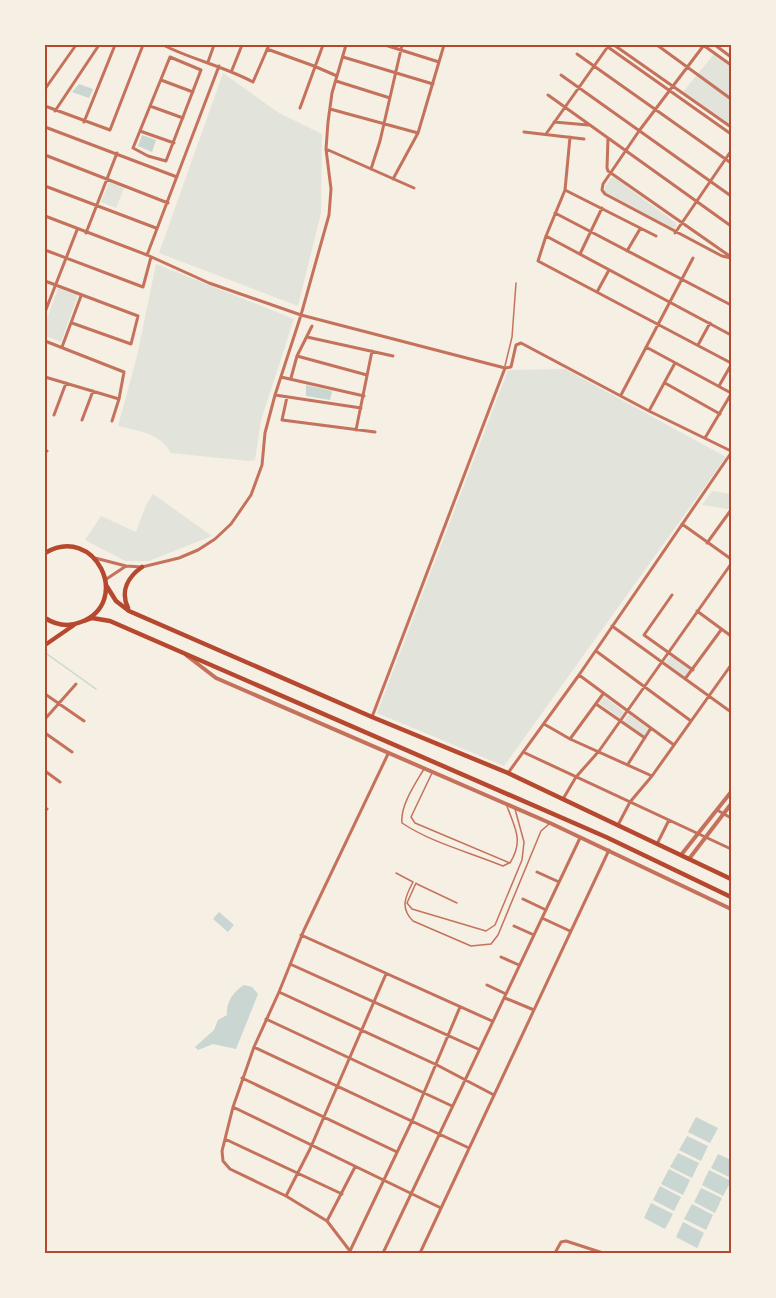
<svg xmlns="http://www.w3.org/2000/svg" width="776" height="1298" font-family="'Open Sans',sans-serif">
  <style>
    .green { fill: #e2e4dc }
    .water { fill: #c9d6d2 }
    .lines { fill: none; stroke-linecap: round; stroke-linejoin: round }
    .stream { stroke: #c9d6d2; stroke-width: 1.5 }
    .service { stroke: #c5725c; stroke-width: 1.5 }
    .minor { stroke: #c5725c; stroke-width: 3 }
    .tertiary { stroke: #c5725c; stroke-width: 4 }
    .secondary { stroke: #b5482f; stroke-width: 4 }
    .trunk { stroke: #b5482f; stroke-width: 4.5 }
    .neatline { fill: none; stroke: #b5482f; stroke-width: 2 }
  </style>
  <rect width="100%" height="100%" fill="#f6efe4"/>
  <!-- green -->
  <path class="green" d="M714,54L731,67V126L683,92Z
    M223,73L279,113L322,134L321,213L298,306L159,253Z
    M611,178H615L676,223L677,226L674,229L671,228L605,192V187Z
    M109,182L124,188L116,208L101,202Z
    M156,264L294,319L261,420L255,460L249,461L171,453C160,433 139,431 118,426L137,356Z
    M58,288L78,295L61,342L45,336V324Z
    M565,369L726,457L504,766L377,713L508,370Z
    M712,491L731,494V505L728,509L702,505Z
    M153,494L212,536L149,561H125L85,540L101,516L136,532L146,505Z
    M671,655L691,670L685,677L665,662Z
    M604,696L624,712L620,718L599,703Z
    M629,714L649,729L644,737L623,722Z"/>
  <!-- water -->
  <path class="water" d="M79,84L93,89L89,98L72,92Z
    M142,135L156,140L152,152L138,146Z
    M306,385L332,391L330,400L306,396Z
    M219,912L234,925L228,932L213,919Z
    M244,985L252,987L258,994L236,1049L213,1044L198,1050L195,1047L214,1030L218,1020L227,1015C226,1002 233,992 244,985Z
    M696,1117L718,1128L710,1143L688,1132Z
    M687,1136L708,1146L701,1161L679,1150Z
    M678,1153L699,1163L692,1178L670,1167Z
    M718,1154L731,1160V1178L711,1168Z
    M669,1169L690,1180L683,1195L661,1184Z
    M709,1170L731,1181L723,1196L702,1185Z
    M660,1186L681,1197L674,1211L653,1200Z
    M701,1188L722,1198L715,1213L694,1202Z
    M651,1203L673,1214L665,1229L644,1218Z
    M692,1204L713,1215L706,1230L684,1219Z
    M683,1222L704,1233L697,1248L676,1237Z"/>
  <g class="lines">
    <!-- stream -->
    <path class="stream" d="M47,654L96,689"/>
    <!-- service -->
    <path class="service" d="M505,366L512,337L516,283
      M424,769C415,784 400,806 402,823C432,843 469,852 503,866L509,863
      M432,773L411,817L415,823L510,863C524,840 515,829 507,806
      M396,873L413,882
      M413,882C405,897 400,908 413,921L471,946L491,944L498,935L541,831L549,824
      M416,883L407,903L412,909L486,931L495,925L522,860L524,842L515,809
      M417,884L457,903"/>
    <!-- minor -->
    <path class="minor" d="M163,45C193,60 223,66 253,82L269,45
      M385,45L439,62
      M605,45L731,134
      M614,45L731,127
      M657,45L731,99
      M703,45L731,65
      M704,45L639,131L603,184L602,190L605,194L722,256L731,258
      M715,45L731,57
      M267,49L314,66L337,76
      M577,54L731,163
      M170,57L201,70L166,161L148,156L133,148Z
      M343,57L433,84
      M208,62L214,45
      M232,70L242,45
      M561,75L731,196
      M161,80L193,92
      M336,81L390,98
      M45,89L76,45
      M548,95L731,226
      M45,106L110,130L143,45
      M150,106L183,118
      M300,108L323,45
      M330,109L418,133
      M55,111L99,45
      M84,122L115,45
      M554,122L588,125
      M45,127L177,177
      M140,131L174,143
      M524,132L584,139
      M546,134L609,45
      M570,137L565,190L546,236L538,261L731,363
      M608,138L607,168L608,171L731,257
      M326,149L414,188
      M45,155L168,203
      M371,169L380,141L402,45
      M393,179L418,133L444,45
      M45,186L156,228
      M565,190L656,236
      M555,213L731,305
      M45,216L147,255L209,283L301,315L505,368
      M86,233L117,153
      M675,233L731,151
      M546,236L731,335
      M45,250L143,287L151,257
      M627,251L640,229
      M580,254L602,208
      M147,255L219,66
      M45,281L138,316L131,344L72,323
      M597,292L609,270
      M45,312L77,230
      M307,337L393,356
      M45,341L124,372L119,399L112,421
      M698,345L710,323
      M62,347L81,296
      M646,347L731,393
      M297,356L367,375
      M505,368L511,367L516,345L521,343L649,411L731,451
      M45,377L119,399
      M281,377L364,396
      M291,378L297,356L312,326
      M665,383L720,414
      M719,386L731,365
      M275,395L361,408
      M621,395L693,258
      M287,397L282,420L375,432
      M649,411L675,363
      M54,415L66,383
      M82,420L93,391
      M356,430L372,351
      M705,438L731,394
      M45,450L47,451
      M682,524L731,559
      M707,543L731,510
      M95,558L126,566L142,567L179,558L198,550L215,539L231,524L251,495L262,465L265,433L275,395L301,315L329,215L331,189L326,149L328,122L332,93L346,45
      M105,580L126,566
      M672,595L644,635L693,670
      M697,611L731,636
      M612,626L731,712
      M596,651L691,721
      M579,675L674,745
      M685,679L721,630
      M45,694L84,721
      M596,704L645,738
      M372,717L505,368
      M45,719L76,684
      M544,724L570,739L652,776
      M45,733L72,752
      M570,739L603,694
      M523,752L731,849
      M628,764L651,728
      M45,771L60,782
      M508,773L579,675L731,453
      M563,799L576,777L599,751L731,564
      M45,808L47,809
      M717,810L731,818
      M618,825L630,802L652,776L731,665
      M657,844L669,820
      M537,872L559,882
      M523,899L546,910
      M542,918L570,931
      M514,926L534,935
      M301,935L492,1021
      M501,957L519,965
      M290,964L478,1049
      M487,985L506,994
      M279,992L437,1065L494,1095
      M505,998L534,1010
      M266,1019L452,1106
      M254,1047L469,1148
      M242,1078L397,1152
      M233,1107L441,1208
      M225,1139L342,1194
      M286,1196L310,1149L386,974
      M327,1221L355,1167
      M350,1251L327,1221L286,1196L230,1169L223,1161L222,1151L233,1107L254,1047L279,992L304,930L388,754
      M349,1253L412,1121L460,1007
      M383,1253L580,838
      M420,1253L609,850
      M555,1253L561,1242L566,1241L603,1253"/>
    <!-- tertiary -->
    <path class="tertiary" d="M186,655L216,678L550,823L731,909
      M681,855L731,792
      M689,859L731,804"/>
    <!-- secondary -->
    <path class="secondary" d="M45,645L74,625"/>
    <!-- trunk -->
    <path class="trunk" d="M45,553C95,523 133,602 81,622C69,627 56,625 45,618
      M106,585L116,601L129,611L372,717L508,773L731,879
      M128,608C120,591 128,577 142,567
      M84,621L92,618L110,621L606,837L731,897"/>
  </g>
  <!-- border -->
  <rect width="776" height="1298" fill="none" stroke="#f6efe4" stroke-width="93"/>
  <rect x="46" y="46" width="684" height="1206" class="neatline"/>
</svg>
